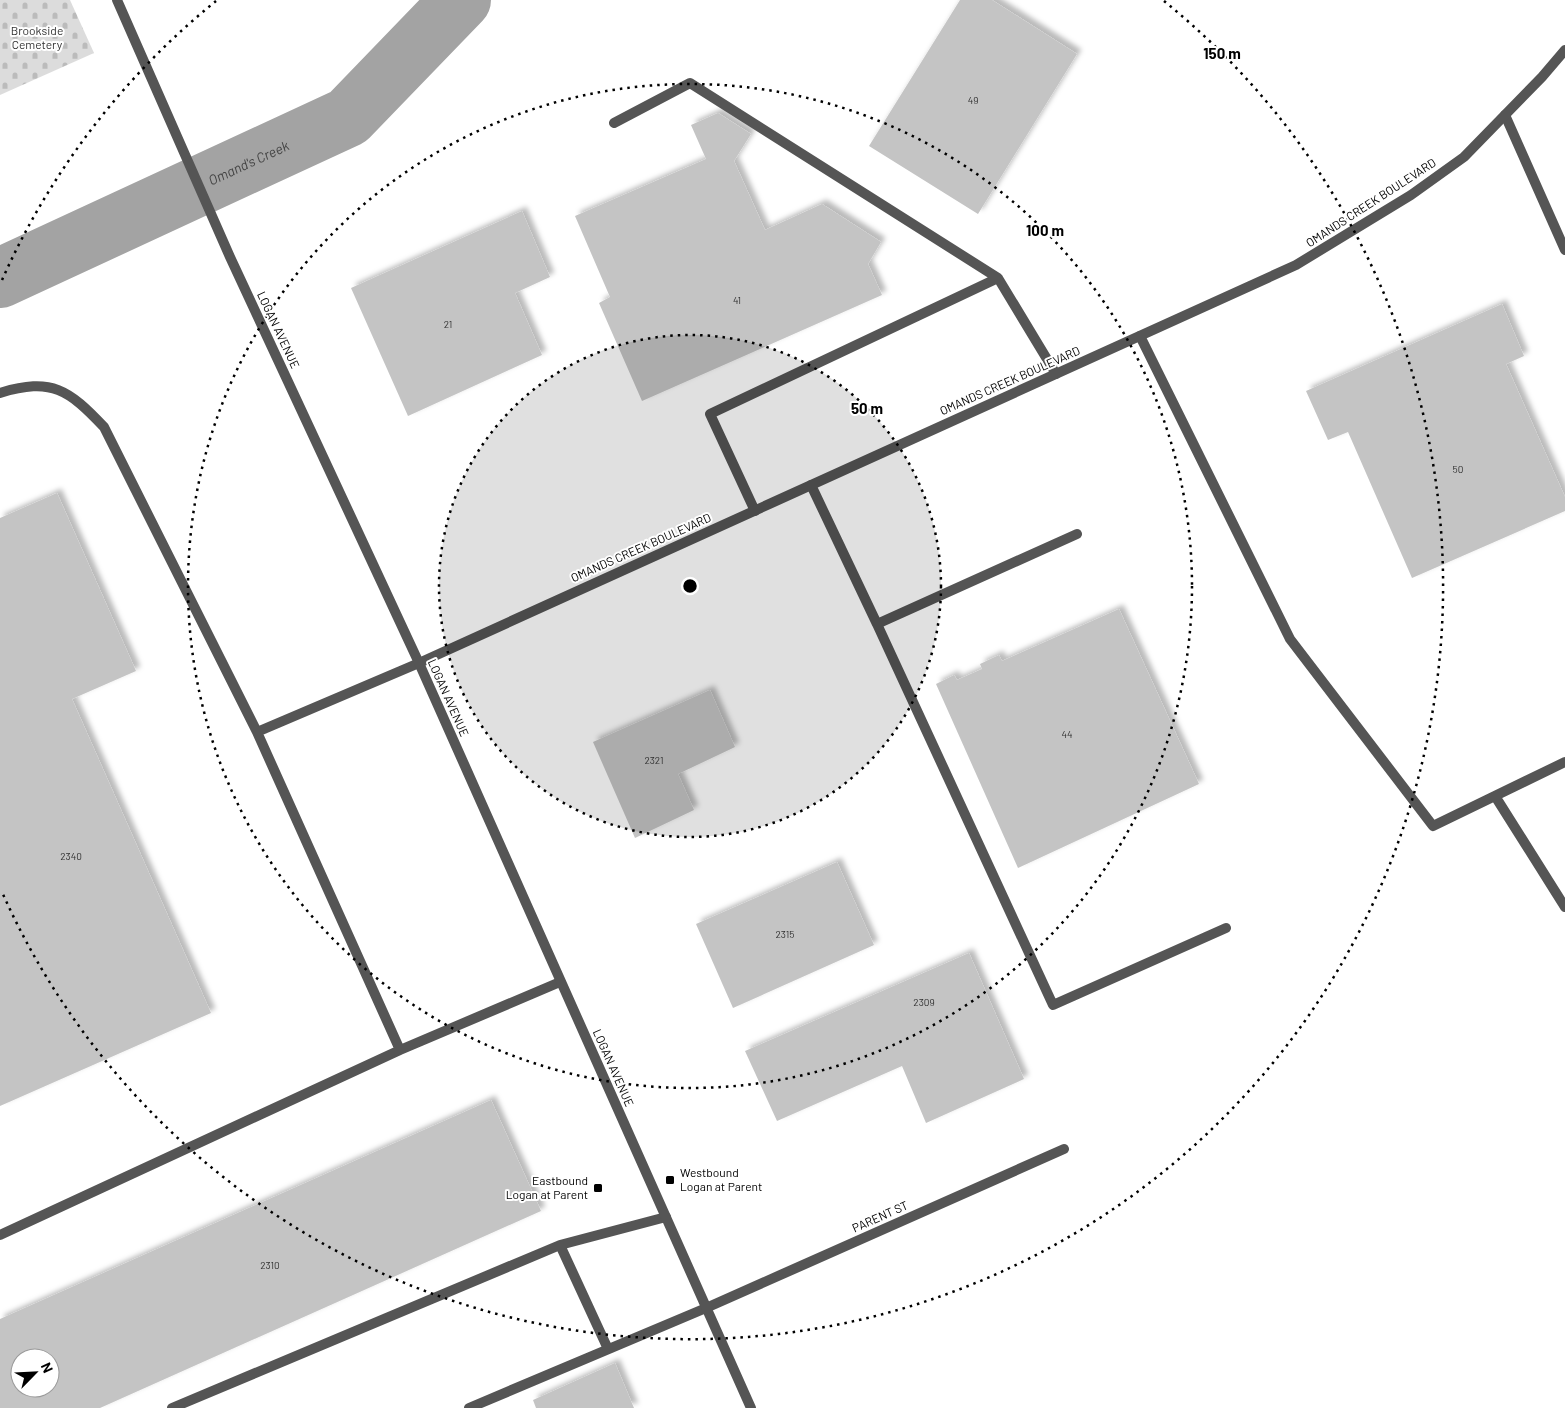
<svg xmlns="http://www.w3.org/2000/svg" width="1565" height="1408" font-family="Barlow,sans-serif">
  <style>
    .cemetery { fill: url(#cemetery-stones) }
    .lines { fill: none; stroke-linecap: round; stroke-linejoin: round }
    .river { stroke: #a3a3a3; stroke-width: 60 }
    .building { fill: #c4c4c4; fill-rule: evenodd; filter: url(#shadow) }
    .lane { stroke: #555; stroke-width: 10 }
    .street { stroke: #555; stroke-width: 10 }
    .ring { fill: none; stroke: #000; stroke-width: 2.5; stroke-dasharray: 2.5 5 }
    .poi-dot { fill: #000; stroke: #fff; stroke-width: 2 }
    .labels { text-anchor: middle; stroke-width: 4; stroke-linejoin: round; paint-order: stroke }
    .number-label { font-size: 10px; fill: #313131 }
    .park-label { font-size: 12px; fill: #333; stroke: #fff }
    .street-label { font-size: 12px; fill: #000; stroke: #fff }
    .poi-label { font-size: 12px; fill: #000; stroke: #fff; text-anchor: start }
    .water-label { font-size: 14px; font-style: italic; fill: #444; stroke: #fff }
    .centre { fill: #000; stroke: #fff; stroke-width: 2.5 }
    .ring-label { font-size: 15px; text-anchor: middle; font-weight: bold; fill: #000; stroke: #fff; stroke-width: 4; stroke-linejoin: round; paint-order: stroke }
  </style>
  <defs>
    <pattern id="cemetery-stones" width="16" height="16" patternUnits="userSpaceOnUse" patternTransform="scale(1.25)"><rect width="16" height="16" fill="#dcdcdc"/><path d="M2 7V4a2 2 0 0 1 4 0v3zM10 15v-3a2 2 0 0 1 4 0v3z" fill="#bbb"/></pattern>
    <filter id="shadow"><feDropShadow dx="4.5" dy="-4.5" stdDeviation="2.5" flood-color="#0004"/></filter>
  </defs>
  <rect width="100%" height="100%" fill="#fff"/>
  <!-- cemetery -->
  <path class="cemetery" d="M0,0H70L94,53L0,95Z"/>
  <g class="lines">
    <!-- river -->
    <path class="river" id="s1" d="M0,278L348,117L461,0"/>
  </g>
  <!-- building -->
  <path class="building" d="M960,0H992L1077,54L978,214L869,146Z
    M718,113L751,134L734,161L765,230L822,204L881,242L868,264L882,295L642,401L599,303L610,297L575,216L706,159L691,125Z
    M522,211L550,277L515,293L542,355L408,416L351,288Z
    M1502,304L1524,356L1506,364L1565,497V511L1412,578L1348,432L1328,440L1306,391Z
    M57,493L136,671L72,699L211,1013L0,1106V518Z
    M1119,609L1199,784L1018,868L936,684L954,675L957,680L982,669L980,664L999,655L1002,661Z
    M710,690L735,747L678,774L694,810L635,838L593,742Z
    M837,862L874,945L733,1008L696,924Z
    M969,953L1024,1079L926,1123L902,1066L777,1121L745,1051Z
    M491,1100L541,1211L100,1408H0V1319ZM20,1358H50V1388H20Z
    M615,1363L634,1408H536L533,1400Z"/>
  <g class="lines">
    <!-- lane -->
    <path class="lane" d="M1505,115L1565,250
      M614,123L690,83L998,278L710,414L755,511
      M998,278L1056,374
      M1140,336L1290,639L1433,826L1565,762
      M0,393C52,377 69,390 104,427L257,732
      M811,485L877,624L1077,534
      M877,624L1053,1005L1226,928
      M419,663L257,732L400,1050L560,982
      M1495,796L1565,907
      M0,1235L400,1050
      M560,1245L608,1349
      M172,1408L560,1245L666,1217
      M469,1408L706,1308"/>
    <!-- street -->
    <path class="street" d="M117,0L230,257L419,663L751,1408
      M419,663L1296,265L1411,195L1464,157L1542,77L1565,50
      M706,1308L1064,1149"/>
  </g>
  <!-- distance rings -->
  <circle cx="690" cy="586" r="251" fill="#000" fill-opacity=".12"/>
  <g class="ring">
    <circle cx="690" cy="586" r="251"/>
    <circle cx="690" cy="586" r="502"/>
    <path d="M2 280A753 753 0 0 1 216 1M1164 1A753 753 0 1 1 2 892"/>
  </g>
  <!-- markers -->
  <g class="poi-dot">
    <rect x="665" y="1175" width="10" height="10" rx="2.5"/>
    <rect x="593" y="1183" width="10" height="10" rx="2.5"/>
  </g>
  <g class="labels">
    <!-- number labels -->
    <g class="number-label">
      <text x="973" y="104">49</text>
      <text x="737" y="304">41</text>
      <text x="448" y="328">21</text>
      <text x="1458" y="473">50</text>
      <text x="1067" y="738">44</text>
      <text x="654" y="764">2321</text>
      <text x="71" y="860">2340</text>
      <text x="785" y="938">2315</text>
      <text x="924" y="1006">2309</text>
      <text x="270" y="1269">2310</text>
    </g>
    <!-- park labels -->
    <g class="park-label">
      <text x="37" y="35">Brookside<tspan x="37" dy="14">Cemetery</tspan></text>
    </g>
    <!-- street labels -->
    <g class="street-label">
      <text transform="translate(1371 203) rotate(-33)" y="4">OMANDS CREEK BOULEVARD</text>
      <text transform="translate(278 330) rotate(65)" y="4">LOGAN AVENUE</text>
      <text transform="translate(1010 381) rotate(-24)" y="4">OMANDS CREEK BOULEVARD</text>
      <text transform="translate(641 548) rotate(-24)" y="4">OMANDS CREEK BOULEVARD</text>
      <text transform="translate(448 698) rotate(66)" y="4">LOGAN AVENUE</text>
      <text transform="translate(613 1068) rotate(66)" y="4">LOGAN AVENUE</text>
      <text transform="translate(880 1217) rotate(-24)" y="4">PARENT ST</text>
    </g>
    <!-- poi labels -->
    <g class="poi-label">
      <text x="680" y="1177">Westbound<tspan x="680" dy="14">Logan at Parent</tspan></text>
      <text x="588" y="1185" text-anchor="end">Eastbound<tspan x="588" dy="14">Logan at Parent</tspan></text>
    </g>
    <!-- water labels -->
    <g class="water-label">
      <text dy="5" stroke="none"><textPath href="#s1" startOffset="274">Omand's Creek</textPath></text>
    </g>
  </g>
  <circle cx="690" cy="586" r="8" class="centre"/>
  <g class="ring-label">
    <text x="1222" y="59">150 m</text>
    <text x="1045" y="236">100 m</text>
    <text x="867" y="414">50 m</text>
  </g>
  <!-- north arrow -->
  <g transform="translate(35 1373) rotate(66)"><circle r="24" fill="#ffffff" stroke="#999999"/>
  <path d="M0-4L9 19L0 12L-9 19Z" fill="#000000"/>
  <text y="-8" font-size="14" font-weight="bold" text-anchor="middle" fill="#000000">N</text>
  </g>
</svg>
